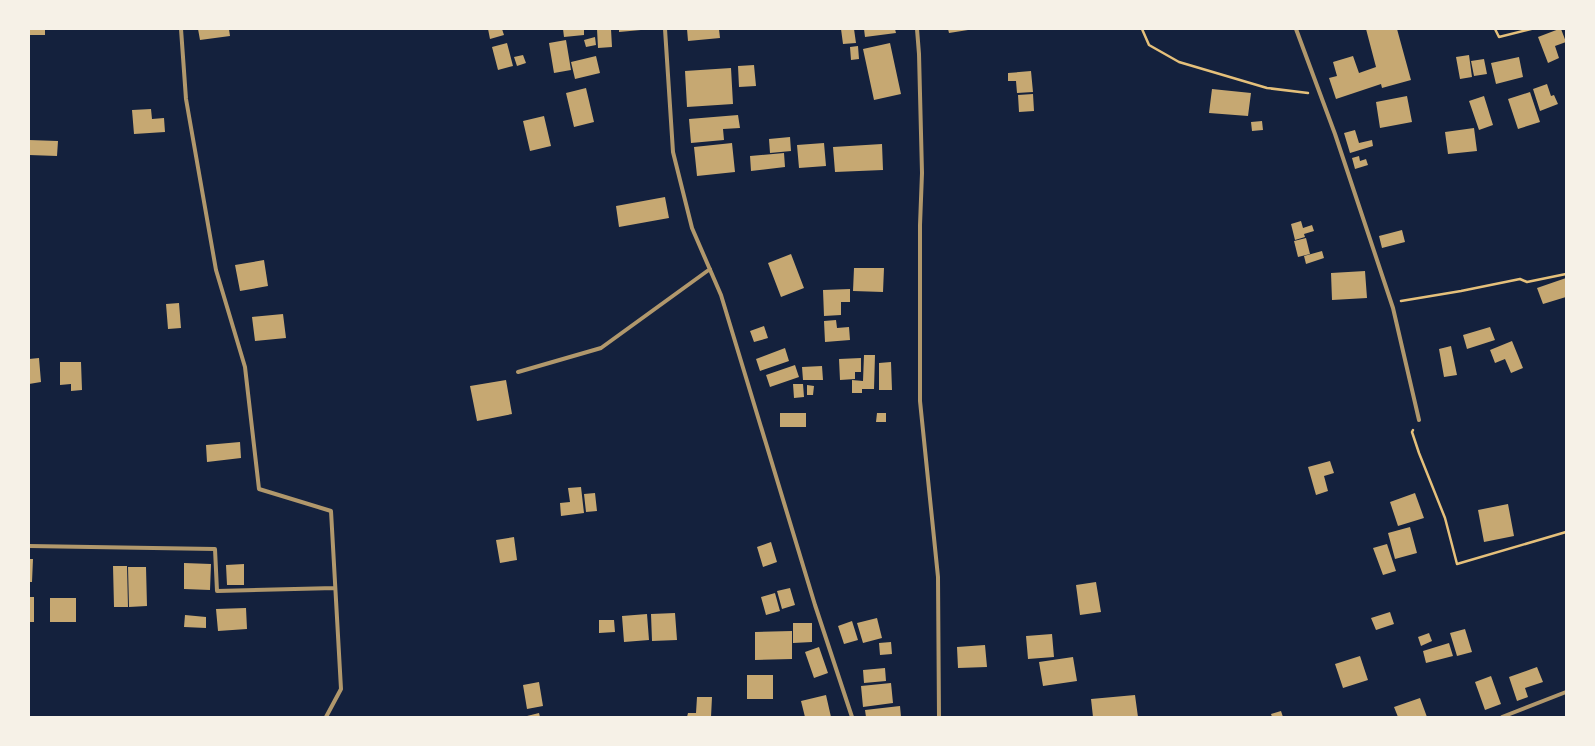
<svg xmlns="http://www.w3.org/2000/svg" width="1595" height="746" font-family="'Titillium Web',sans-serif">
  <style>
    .building { fill: #c6a872 }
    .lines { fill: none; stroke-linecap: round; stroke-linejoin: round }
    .path { stroke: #e5c07b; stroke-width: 2.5 }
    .minor { stroke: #b1986c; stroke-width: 4 }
  </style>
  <rect width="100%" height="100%" fill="#14213d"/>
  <!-- building -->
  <path class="building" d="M29,29H45V35H29Z
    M198,29H229L230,36L200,40Z
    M488,29H502L504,35L490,39Z
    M563,29H584V35L564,37Z
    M597,29H611L612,47L598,48Z
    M619,29H641V30L619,32Z
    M687,29H719L720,38L688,41Z
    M841,29H854L856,43L843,44Z
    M864,29H895L896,33L865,37Z
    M948,29H968V30L949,33Z
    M1366,29H1397L1411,80L1382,88L1381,84L1336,99L1329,78L1337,76L1333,62L1353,56L1359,73L1376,67Z
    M1559,29H1561L1566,42L1555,46L1559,58L1548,63L1538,37Z
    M595,37L596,45L586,47L584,40Z
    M566,40L571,70L554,73L549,43Z
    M507,43L513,66L498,70L492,47Z
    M890,43L901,94L874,100L863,49Z
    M858,46L859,59L851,60L850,47Z
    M523,55L526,63L517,66L514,57Z
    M1469,55L1472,77L1460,79L1456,57Z
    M596,56L600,73L575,79L571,62Z
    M1519,57L1523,77L1496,84L1491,63Z
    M1484,59L1487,74L1474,76L1471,61Z
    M754,65L756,86L739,87L738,66Z
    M731,68L733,104L687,107L685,71Z
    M1031,71L1033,92L1017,93L1016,81H1008V73Z
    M1547,84L1551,96L1554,95L1558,104L1540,111L1533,89Z
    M586,88L594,122L574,127L566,93Z
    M1212,89L1251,93L1248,116L1209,113Z
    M1530,92L1540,122L1518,129L1508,99Z
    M1033,94L1034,111L1019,112L1018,95Z
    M1407,96L1412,122L1380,128L1376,102Z
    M1484,96L1493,125L1479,130L1469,101Z
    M151,109L152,119L164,118L165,132L134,134L132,110Z
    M738,115L740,128L723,129L724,140L691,143L689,119Z
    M544,116L551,146L530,151L523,121Z
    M1262,121L1263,130L1252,131L1251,122Z
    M1474,128L1477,151L1448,154L1445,132Z
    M1355,130L1359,143L1372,140L1373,146L1350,153L1344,133Z
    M790,137L791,151L770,153L769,139Z
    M29,140L58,141L57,156L29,155Z
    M732,143L735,172L697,176L694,147Z
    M824,143L826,166L799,168L797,145Z
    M882,144L883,170L835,172L833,147Z
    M784,153L785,167L751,171L750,156Z
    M1359,156L1360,161L1366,159L1368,165L1355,169L1352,158Z
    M665,197L669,218L619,227L616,206Z
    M1301,221L1303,228L1312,225L1314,231L1304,234L1305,237L1295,240L1291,224Z
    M1402,230L1405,242L1382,248L1379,236Z
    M1306,238L1310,254L1298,257L1294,241Z
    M1322,251L1324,258L1306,264L1304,256Z
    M791,254L804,288L781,297L768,263Z
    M264,260L268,286L240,291L235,265Z
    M854,268H884L883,292L853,291Z
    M1365,271L1367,298L1332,300L1331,273Z
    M1566,278V297L1543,304L1537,288Z
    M850,289V302H841V315L824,316L823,290Z
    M179,303L181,328L168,329L166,304Z
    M283,314L286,338L255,341L252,317Z
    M836,320L837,328L849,327L850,340L825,342L824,321Z
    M764,326L768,338L754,342L750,331Z
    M1490,327L1495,340L1467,349L1463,335Z
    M1512,341L1523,368L1511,373L1505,359L1495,363L1490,350Z
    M1451,346L1457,375L1444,377L1439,349Z
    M785,348L789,361L760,371L756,359Z
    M864,355H875L874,389H862V393H852V380L863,381Z
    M39,358L41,382L29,384V359Z
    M861,358V372H855V379L840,380L839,359Z
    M60,362H81L82,390L71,391V384L60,385Z
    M891,362L892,390H879V363Z
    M795,365L799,377L770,387L766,375Z
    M822,366L823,380H803L802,367Z
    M506,380L512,414L477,421L470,386Z
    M793,384H803L804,397L794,398Z
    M807,385L814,386L813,395H807Z
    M780,413H806V427H780Z
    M877,413H886V422H876Z
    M240,442L241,458L207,462L206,445Z
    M1330,461L1334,473L1324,476L1328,491L1316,495L1308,467Z
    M581,487L584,513L561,516L560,503L570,502L568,488Z
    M595,493L597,511L586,512L584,494Z
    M1415,493L1424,518L1398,526L1390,502Z
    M1508,504L1514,536L1484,542L1478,510Z
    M1410,527L1417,553L1395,559L1388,533Z
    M514,537L517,560L500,563L496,540Z
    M771,542L777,562L763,567L757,547Z
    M1387,544L1396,571L1383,575L1373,548Z
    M29,559H33L32,582H29Z
    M184,563L211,564L210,590L184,589Z
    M244,564V585H227L226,565Z
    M113,566H127L128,607H114Z
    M128,567H146L147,606L129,607Z
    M1096,582L1101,612L1080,615L1076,585Z
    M790,588L795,605L782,609L777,591Z
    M775,593L780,611L766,615L761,597Z
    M29,597H34V622H29Z
    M50,598H76V622H50Z
    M246,608L247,629L218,631L216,609Z
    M1390,612L1394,624L1376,630L1371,618Z
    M675,613L677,640L652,641L651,614Z
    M647,614L649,640L624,642L622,616Z
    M185,615L206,617V628L184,627Z
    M877,618L882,638L863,643L857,623Z
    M599,620H614L615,632L599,633Z
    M852,621L858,640L844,644L838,626Z
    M793,623H812V642L793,643Z
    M1465,629L1472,652L1457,656L1450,633Z
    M792,631V659L755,660V632Z
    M1429,633L1432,641L1421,646L1418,637Z
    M1052,634L1054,657L1028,659L1026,636Z
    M891,642L892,654L880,655L879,643Z
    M1449,643L1453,656L1426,663L1423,651Z
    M985,645L987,667L958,668L957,647Z
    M819,647L828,673L814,678L805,652Z
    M1360,656L1368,680L1343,688L1335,664Z
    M1073,657L1077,681L1043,686L1039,662Z
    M1537,667L1543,682L1525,688L1528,697L1517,701L1509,677Z
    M885,668L886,681L864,683L863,670Z
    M747,675H773V699H747Z
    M1491,676L1501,704L1485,710L1475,682Z
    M539,682L543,706L527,709L523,685Z
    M891,683L893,703L863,707L861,686Z
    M826,695L831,717H805L801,701Z
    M1135,695L1138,717H1093L1091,699Z
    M697,697H712L711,717H687L688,713H696Z
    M1420,698L1427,717H1398L1394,707Z
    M900,706L901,717H866L865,710Z
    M1281,711L1283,717H1272L1271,714Z
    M539,713L540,717H527V716Z"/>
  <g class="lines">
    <!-- path -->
    <path class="path" d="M1142,29L1149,45L1179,62L1267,88L1308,93
      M1495,29L1499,37L1531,29
      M1401,301L1461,291L1520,279L1527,282L1566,274
      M1413,430L1412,432L1419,453L1445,518L1457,564L1566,532"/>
    <!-- minor -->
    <path class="minor" d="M181,29L186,99L216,270L245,367L259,489L331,511L341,689L326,717
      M665,29L673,152L692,228L721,295L815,605L852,717
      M917,29L919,54L922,173L920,225V401L938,577L939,717
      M1296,29L1335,134L1393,308L1419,420
      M518,372L601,348L710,269
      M29,546L215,549L217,591L335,588
      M1502,717L1566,692"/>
  </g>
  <!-- border -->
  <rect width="1595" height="746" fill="none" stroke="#f6f1e7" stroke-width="60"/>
</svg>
